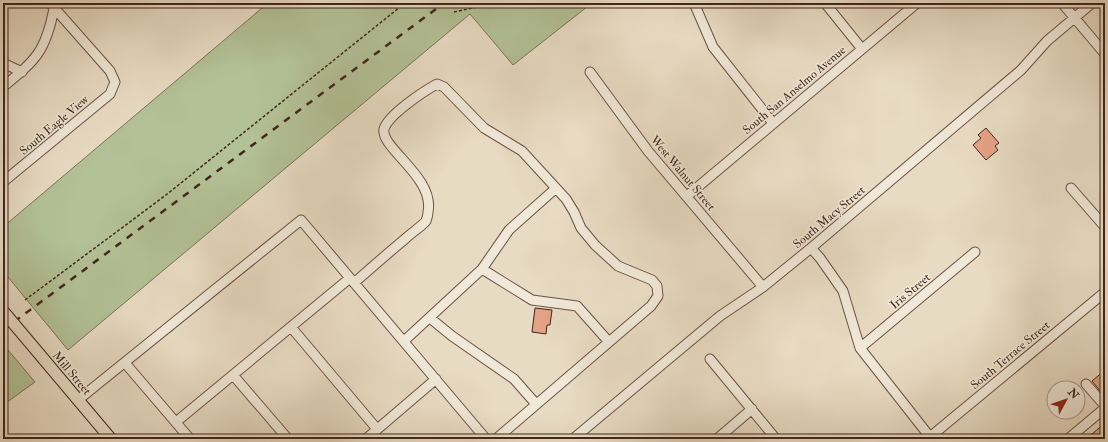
<svg xmlns="http://www.w3.org/2000/svg" width="1108" height="442" font-family="'IM FELL Double Pica',serif">
  <style>
    .green { fill: #b3c196; stroke: #7a7458 }
    .building { fill: #e5a286; stroke: #41261b }
    .lines { fill: none; stroke-linecap: round; stroke-linejoin: round }
    .minor-casing { stroke: #6b5345; stroke-width: 11 }
    .major-casing { stroke: #41261b; stroke-width: 13 }
    .path { stroke: #41261b; stroke-width: 1.5; stroke-dasharray: 3 2; stroke-linecap: butt }
    .minor { stroke: #f0e8d8; stroke-width: 9 }
    .major { stroke: #e8dbc3; stroke-width: 11 }
    .rail { stroke: #41261b; stroke-width: 2.5; stroke-dasharray: 7 7; stroke-linecap: butt }
    .major-bridge-casing { stroke: #41261b; stroke-width: 13; stroke-linecap: butt }
    .major-bridge { stroke: #e8dbc3; stroke-width: 11 }
    .labels { text-anchor: middle; stroke-width: 3; stroke-linejoin: round; paint-order: stroke }
    .street-label { font-size: 12px; fill: #41261b; stroke: #f0e8d8 }
  </style>
  <rect width="100%" height="100%" fill="#e8dbc3"/>
  <filter id="stains"><feTurbulence type="fractalNoise" baseFrequency=".005" numOctaves="4"/><feColorMatrix values="0 0 0 0 .2 0 0 0 0 .09 0 0 0 0 .02 0 0 0 .5 -.17"/></filter>
  <radialGradient id="worn" r=".72"><stop offset=".6" stop-color="#630" stop-opacity="0"/><stop offset="1" stop-color="#630" stop-opacity=".3"/></radialGradient>
  <!-- green -->
  <path class="green" d="M268,3H592L513,65L470,14L68,350L3,271V227Z
    M3,344L35,382L3,405Z"/>
  <!-- building -->
  <path class="building" d="M986,128L999,143L995,146L998,150L986,160L973,145L981,138L978,135Z
    M535,308L552,310L550,325H547L546,334L532,332Z
    M1105,370V397L1092,381Z
    M1105,423V439H1086Z"/>
  <g class="lines">
    <!-- minor casing -->
    <g class="minor-casing">
      <path id="minor" d="M694,3L713,47L773,123
        M825,3L862,49
        M1062,3L1105,54
        M3,63L22,72
        M590,72L648,151L763,287
        M3,87C36,60 46,51 54,8
        M3,182L110,94L115,82L110,71L50,3
        M1071,188L1105,227
        M687,196L917,3
        M811,248L820,258L843,291L860,348L930,437L1105,292
        M482,269L532,300L577,306L609,342
        M354,283C371,268 388,253 405,239C411,233 421,227 426,221C427,218 428,215 428,212C435,177 380,148 384,129C388,115 424,91 437,84L444,87L484,128L522,151L566,199L574,212L581,228L595,245L618,266L652,280L657,286L658,296L651,306L496,439
        M430,318L452,336L514,379L536,404
        M291,327L377,429
        M404,341L482,269L509,230L555,189
        M860,348L975,252
        M710,359L776,439
        M125,363L190,439
        M233,375L288,439
        M1086,384L1105,406
        M78,400L301,220L486,439
        M176,422L350,278
        M366,439L436,379
        M573,439L720,316L763,287L811,248L1021,70L1047,41L1092,3
        M717,439L752,409
        M1068,439L1105,408"/>
    </g>
    <!-- major casing -->
    <g class="major-casing">
      <path id="major" d="M14,324L111,439"/>
    </g>
    <!-- path -->
    <path class="path" d="M454,12L477,7L483,3
      M25,300L166,195L405,3"/>
    <!-- minor -->
    <use href="#minor" class="minor"/>
    <!-- major -->
    <use href="#major" class="major"/>
    <!-- rail -->
    <path class="rail" d="M3,330L444,3"/>
    <!-- major-bridge casing -->
    <g class="major-bridge-casing">
      <path id="major-bridge" d="M3,311L14,324"/>
    </g>
    <!-- major-bridge -->
    <use href="#major-bridge" class="major-bridge"/>
  </g>
  <g class="labels">
    <!-- street labels -->
    <g class="street-label">
      <text transform="translate(794 90) rotate(-40)" y="4">South San Anselmo Avenue</text>
      <text transform="translate(54 125) rotate(-40)" y="4">South Eagle View</text>
      <text transform="translate(683 173) rotate(50)" y="4">West Walnut Street</text>
      <text transform="translate(829 217) rotate(-40)" y="4">South Macy Street</text>
      <text transform="translate(910 291) rotate(-40)" y="4">Iris Street</text>
      <text transform="translate(1010 355) rotate(-40)" y="4">South Terrace Street</text>
      <text transform="translate(72 373) rotate(50)" y="4">Mill Street</text>
    </g>
  </g>
  <!-- margin -->
  <rect width="1108" height="442" fill="none" stroke="#e8dbc3" stroke-width="16"/>
  <rect x="4" y="4" width="1100" height="434" fill="none" stroke="#41261b" stroke-width="2"/>
  <rect x="8" y="8" width="1092" height="426" fill="none" stroke="#41261b"/>
  <!-- north arrow -->
  <g transform="translate(1066 400) rotate(50)"><circle r="19" fill="#f0e8d8" stroke="#aa9a8c"/>
  <path d="M0-3L7 15L0 10L-7 15Z" fill="#8f2418"/>
  <text y="-6" font-size="11" font-weight="bold" text-anchor="middle" fill="#41261b">N</text>
  </g>
  <rect width="100%" height="100%" filter="url(#stains)"/>
  <rect width="100%" height="100%" fill="url(#worn)"/>
</svg>
